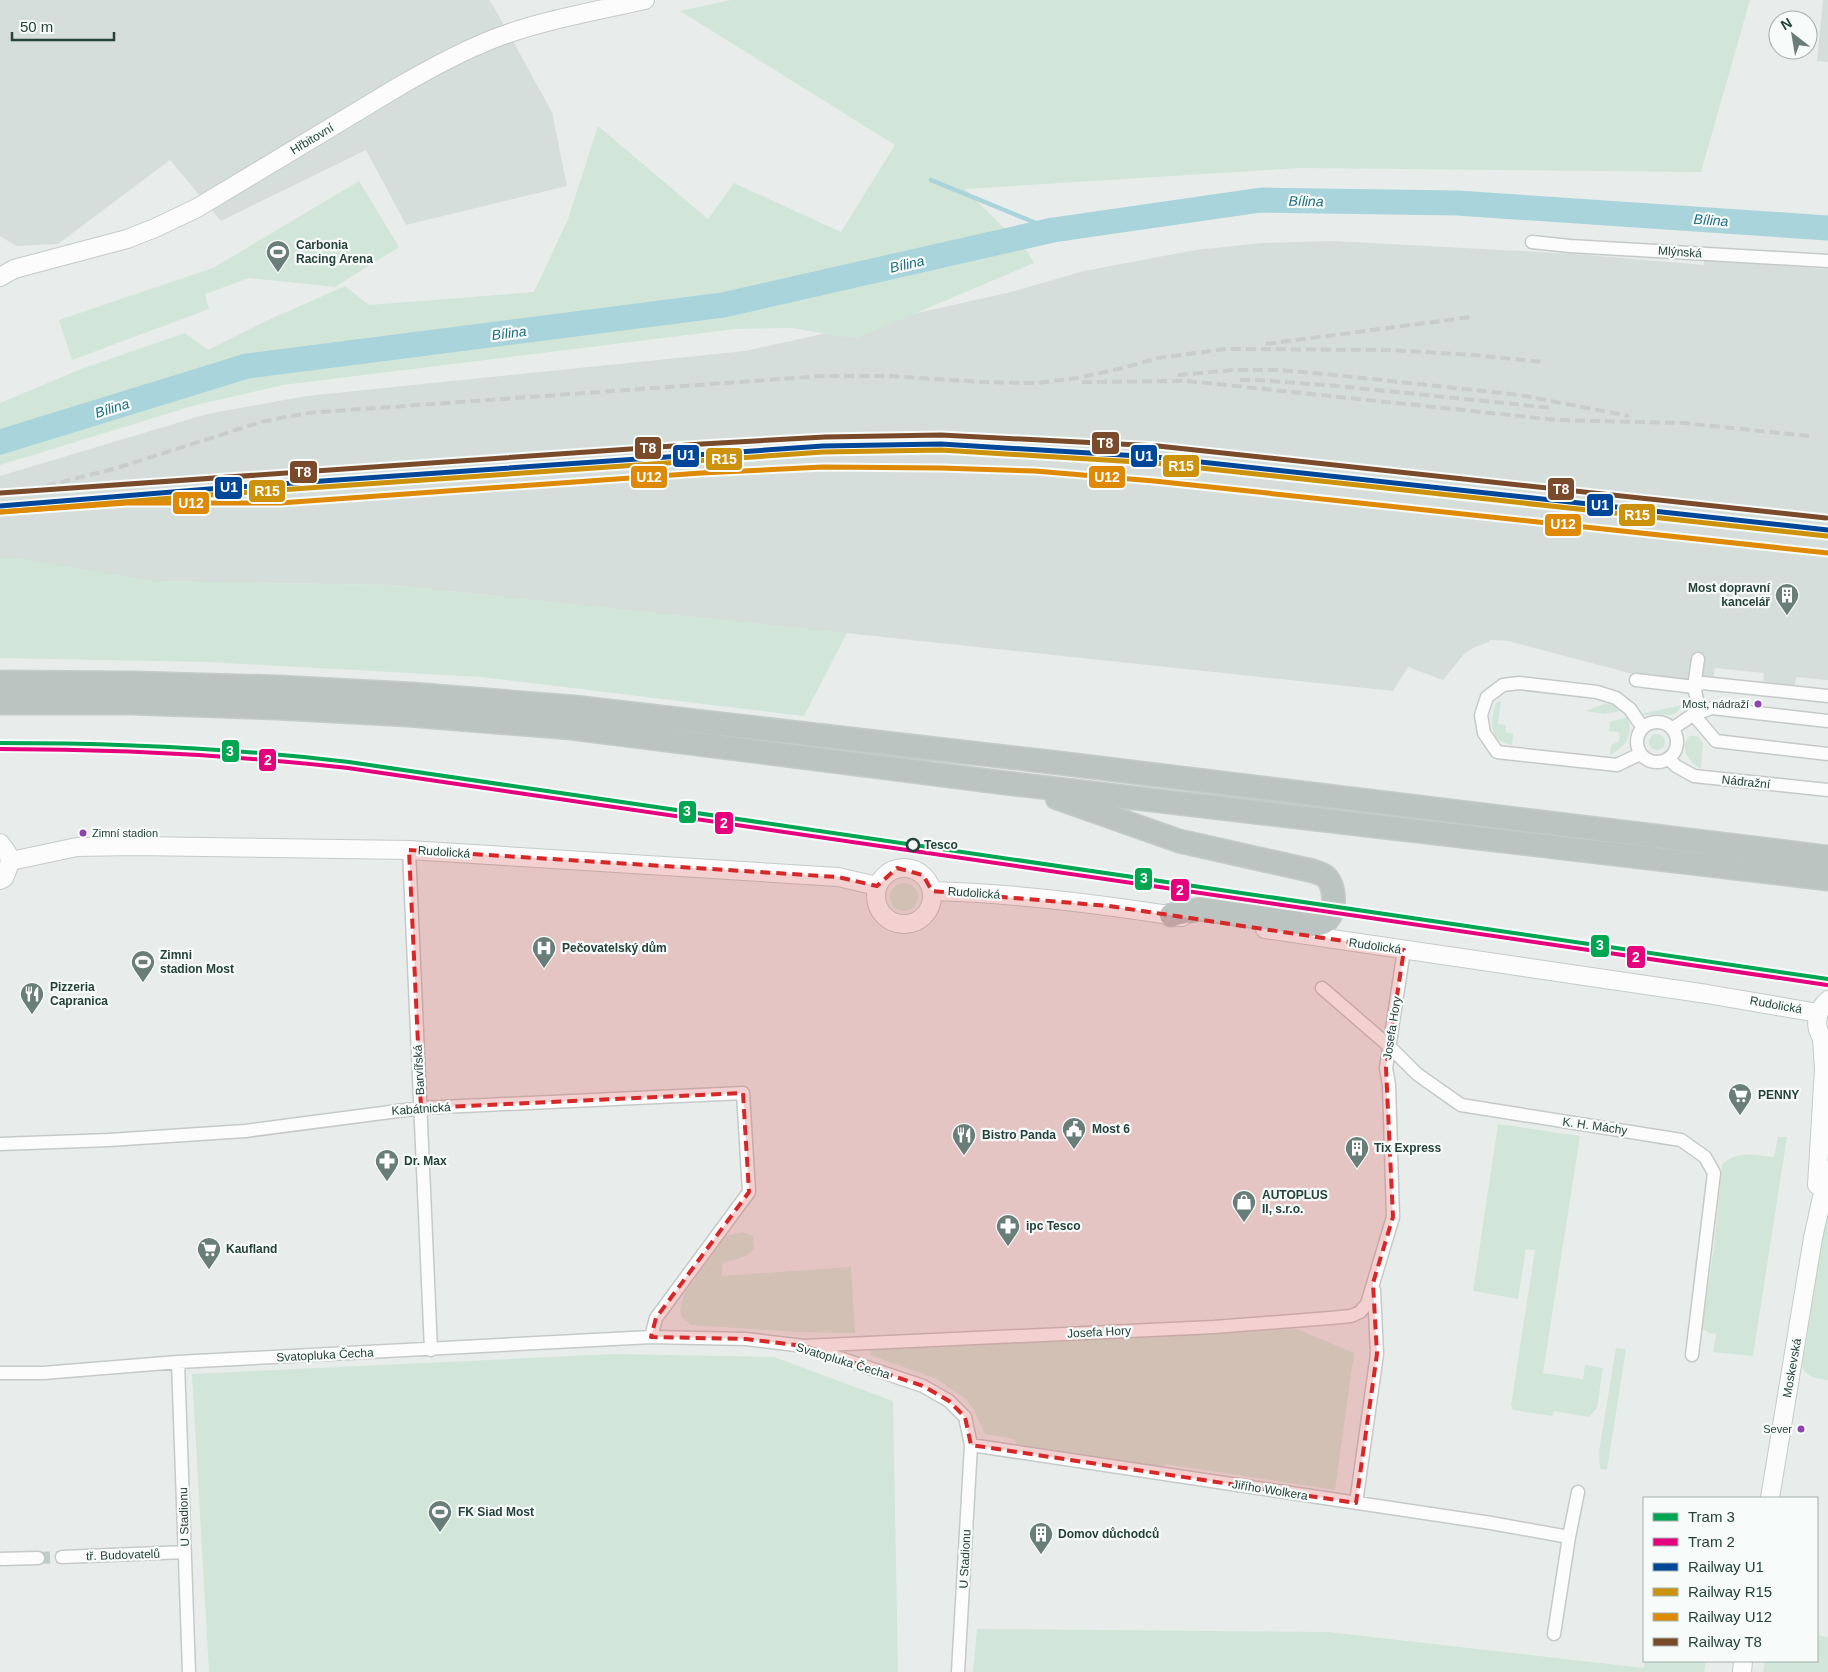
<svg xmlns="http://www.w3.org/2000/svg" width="1828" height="1672" font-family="Helvetica,sans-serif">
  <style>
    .built { fill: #d6dedb }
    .green { fill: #d1e6d8 }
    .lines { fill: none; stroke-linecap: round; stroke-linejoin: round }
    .stream { stroke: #a9d4db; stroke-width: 4.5 }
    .river { stroke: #a9d4db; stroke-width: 25 }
    .street-tunnel { stroke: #c1cbc8; stroke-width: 12; stroke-dasharray: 12 6; stroke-linecap: butt }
    .street-casing { stroke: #c5cac8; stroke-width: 15 }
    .secondary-casing { stroke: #c3cbc8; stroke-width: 20 }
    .highway-casing { stroke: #c3ccc9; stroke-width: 25 }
    .street { stroke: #fcfcfc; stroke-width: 12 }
    .secondary { stroke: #fcfcfc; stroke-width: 18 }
    .highway { stroke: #bcc4c2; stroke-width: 22 }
    .rail { stroke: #c9cdcc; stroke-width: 4; stroke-dasharray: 10 5; stroke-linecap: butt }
    .rail-1-casing { stroke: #f7fbf9; stroke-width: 9 }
    .rail-2-casing { stroke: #f7fbf9; stroke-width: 9 }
    .rail-3-casing { stroke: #f7fbf9; stroke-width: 9 }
    .rail-4-casing { stroke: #f7fbf9; stroke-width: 9 }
    .rail-1 { stroke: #00479a; stroke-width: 5 }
    .rail-2 { stroke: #cd920c; stroke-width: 5 }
    .rail-3 { stroke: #de8a06; stroke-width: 5 }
    .rail-4 { stroke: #7a4b2a; stroke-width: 5 }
    .tram-1-casing { stroke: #f7fbf9; stroke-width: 8 }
    .tram-2-casing { stroke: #f7fbf9; stroke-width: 8 }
    .tram-1 { stroke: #00a651; stroke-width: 4 }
    .tram-2 { stroke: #e5007d; stroke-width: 4 }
    .marked { fill: #d62828; fill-opacity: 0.2; stroke: #d62828; stroke-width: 4; stroke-dasharray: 10 6; stroke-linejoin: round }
    .bus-dot { fill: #8e44ad; stroke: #f7fbf9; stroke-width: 2 }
    .stop-dot { fill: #f7fbf9; stroke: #24423a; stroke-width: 2.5 }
    .labels { text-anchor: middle; stroke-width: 4.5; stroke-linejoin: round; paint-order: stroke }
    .bus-label { font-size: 11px; fill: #24423a; stroke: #f7fbf9; text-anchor: end }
    .street-label { font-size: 12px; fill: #24423a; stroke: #f7fbf9 }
    .poi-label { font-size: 12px; font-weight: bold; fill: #24423a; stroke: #f7fbf9; text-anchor: start }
    .stop-label { font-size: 12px; font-weight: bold; fill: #24423a; stroke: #f7fbf9; text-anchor: start }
    .water-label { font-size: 14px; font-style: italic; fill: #1c6f80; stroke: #f7fbf9 }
    .line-badge { stroke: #f7fbf9; stroke-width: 2 }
    .badge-label { font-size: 14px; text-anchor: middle; font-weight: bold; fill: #fff }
  </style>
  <rect width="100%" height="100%" fill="#e8edeb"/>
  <!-- built -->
  <path class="built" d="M0,0H489L494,7L552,112L567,186L406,225L366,150L221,221L170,160L58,244L16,246L0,236Z
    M1823,0H1828V62L1817,61Z
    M1333,241L1576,254L1704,265V260L1828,269V680L1796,677L1795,688L1763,685L1764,673L1715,668L1713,680H1685L1633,674L1508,641L1490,640L1489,642L1475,647L1464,654L1443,680L1408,667L1393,691L391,585L153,581L0,557V476L207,414L306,396L745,351L1007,293L1084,271L1195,250L1262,243Z"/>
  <!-- green -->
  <path class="green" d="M731,0H1750L1701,172L1300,168L965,189L1027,251L1034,263L855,339L792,328L736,329L283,385L196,405L0,465V403L81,369L185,333L208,350L266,321L345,286L369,305L534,292L568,219L598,126L708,219L734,183L841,232L895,145L680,11Z
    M359,181L399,247L335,287L249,278L205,294L209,309L72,360L59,320L213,268Z
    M0,557L18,558L153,581L391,585L847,633L804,716L481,677L207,662L0,658Z
    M1501,701L1498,724L1506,725L1505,732L1513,734L1512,745C1509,744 1503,743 1500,741C1488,732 1492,715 1496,703Z
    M1604,704L1613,705L1620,711L1604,714L1585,711Z
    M1682,705C1676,717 1669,716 1658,714C1652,714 1648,716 1641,714Z
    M1627,717C1635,734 1625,748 1610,755L1611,745L1618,742L1620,737L1618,732L1609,731L1610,722Z
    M1649 742a8 8 0 1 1 16 0a8 8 0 1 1-16 0Z
    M1689,736H1697L1703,743L1701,769C1693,765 1683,754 1685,744C1686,741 1688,739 1689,736Z
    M890 897a14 14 0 1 1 28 0a14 14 0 1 1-28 0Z
    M1498,1124L1580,1136L1543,1373L1583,1379L1585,1365L1603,1368L1597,1408L1589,1417L1554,1411L1552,1416L1513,1410L1511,1405L1535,1250L1526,1249L1518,1299L1473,1291Z
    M1778,1137H1787L1753,1356L1713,1352L1716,1334L1709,1333L1702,1329L1714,1246L1722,1165C1736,1150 1755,1155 1774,1157Z
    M1828,1200V1380C1816,1378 1808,1378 1802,1367Z
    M742,1232L753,1236L754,1248L748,1255L722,1264V1276L851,1267L855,1333L795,1332L691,1325L682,1318L680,1310L684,1294L725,1236Z
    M1297,1329L1354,1353L1335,1490L1165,1464L1161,1467L1017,1445L1014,1439L985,1434L974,1410L965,1398L935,1378L870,1355L871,1350Z
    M1616,1348L1626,1349L1607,1470L1600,1469L1599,1451Z
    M614,1354L774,1357L893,1401L898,1672H209L192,1374Z
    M977,1629L1328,1632L1644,1668L1645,1661H1706L1704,1672H973Z
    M1817,1635L1828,1637V1672H1763L1765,1661H1817Z"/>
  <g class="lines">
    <!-- stream -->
    <path class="stream" d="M931,180L1053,230"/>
    <!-- river -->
    <path class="river" d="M0,442L247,366L723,305L1053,230L1261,200L1457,203L1828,228"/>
    <!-- street-tunnel -->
    <path class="street-tunnel" d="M38,1558L62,1557"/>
    <!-- street casing -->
    <g class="street-casing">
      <path id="street" d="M1532,242L1570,246L1828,261
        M1698,659L1694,687L1703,683L1828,696
        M1636,680L1694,687L1700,712
        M1693,714L1716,741L1828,754
        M1637 742a20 20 0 1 1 40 0a20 20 0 1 1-40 0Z
        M1672,729L1694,714L1712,708L1828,721
        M1640,754L1617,765L1497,752L1484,733L1481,715L1487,697L1503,685L1519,683L1597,692L1616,698L1630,709L1643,728
        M1669,759L1676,766L1694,776L1828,790
        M409,850L431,1350
        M1322,988L1389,1046L1417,1074L1461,1105L1681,1140L1705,1157L1714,1173L1692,1355
        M0,1144L109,1140L245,1131L421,1108L743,1093L749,1192L656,1318L651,1337L178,1362L43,1373H0
        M651,1337L746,1339L804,1346L923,1386L949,1401L965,1417L971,1445L958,1672
        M804,1346L1214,1327L1330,1318L1351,1316L1360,1312L1367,1304L1393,1217L1389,1085L1386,1068L1404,950
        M178,1362L189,1672
        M971,1445L1491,1523L1569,1537
        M1356,1503L1377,1354L1374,1290
        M62,1557L185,1552
        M0,1559L38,1558
        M1554,1634L1569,1537L1578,1492"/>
    </g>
    <!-- secondary casing -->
    <g class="secondary-casing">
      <path id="secondary" d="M0,277L14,269L127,239L155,228L197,208L398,87C429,69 460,52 493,39C539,21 596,11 645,0
        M0,843C13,857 11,863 4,878L0,880
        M11,861L77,847L135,846L409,850L838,877L877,886
        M876 896a28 28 0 1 1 56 0a28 28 0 1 1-56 0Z
        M932,891C1015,893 1100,904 1182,917
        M1265,929L1707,994L1818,1013
        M1828,1000C1814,1013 1813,1031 1828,1044
        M1817,1185L1824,1069L1822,1039
        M1770,1498L1813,1238L1828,1170
        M1742,1672L1743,1661"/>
    </g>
    <!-- highway casing -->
    <g class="highway-casing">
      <path id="highway" d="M0,682L133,683L278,687L411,694L574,707L1059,763L1828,857
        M0,703H131L277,708L408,715L571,728L1006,783L1828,879
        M1057,798L1179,841L1313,871C1318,873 1324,874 1327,878C1335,887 1336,910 1328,919C1324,924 1319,924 1313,925L1200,909L1171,915"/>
    </g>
    <!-- street -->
    <use href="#street" class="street"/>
    <!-- secondary -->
    <use href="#secondary" class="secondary"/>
    <!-- highway -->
    <use href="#highway" class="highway"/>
    <!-- rail -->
    <path class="rail" d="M1266,344L1471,317
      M1178,375L1233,370H1280L1335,375L1520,395L1629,416
      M1240,380H1258L1338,386L1552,408
      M1082,382L1188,381L1557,420L1683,423L1809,436
      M46,486L117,468L261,422L307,413L822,376H888L982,382L1037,383L1077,378L1123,368L1158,358L1226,349L1391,350L1473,355L1544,362
      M1826,518H1828"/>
    <!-- rail-1 casing -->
    <g class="rail-1-casing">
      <path id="rail-1" d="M0,506L209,489L823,446L941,444L1155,457L1828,530"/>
    </g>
    <!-- rail-2 casing -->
    <g class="rail-2-casing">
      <path id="rail-2" d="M1,512L209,495L823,452L941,450L1154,463L1827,536"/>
    </g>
    <!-- rail-3 casing -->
    <g class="rail-3-casing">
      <path id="rail-3" d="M0,512L127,503H280L701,473L823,467L941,468L1035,471L1154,481L1828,553"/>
    </g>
    <!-- rail-4 casing -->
    <g class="rail-4-casing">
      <path id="rail-4" d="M0,493L702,444L825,437L941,435L1158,446L1826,518"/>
    </g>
    <!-- rail-1 -->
    <use href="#rail-1" class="rail-1"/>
    <!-- rail-2 -->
    <use href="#rail-2" class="rail-2"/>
    <!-- rail-3 -->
    <use href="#rail-3" class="rail-3"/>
    <!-- rail-4 -->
    <use href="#rail-4" class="rail-4"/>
    <!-- tram-1 casing -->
    <g class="tram-1-casing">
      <path id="tram-1" d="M0,743C117,743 233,748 349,762L1828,979"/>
    </g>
    <!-- tram-2 casing -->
    <g class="tram-2-casing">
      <path id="tram-2" d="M0,749C117,749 232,755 348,768L1827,985"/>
    </g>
    <!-- tram-1 -->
    <use href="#tram-1" class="tram-1"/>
    <!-- tram-2 -->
    <use href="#tram-2" class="tram-2"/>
  </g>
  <!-- marked area -->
  <path class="marked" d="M409,850L838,877L877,886L897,868L923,875L932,891L1109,906L1404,950L1386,1068L1393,1217L1373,1283L1377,1354L1356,1503L971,1445L965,1417L949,1401L923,1386L804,1346L746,1339L651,1337L656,1318L749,1192L743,1093L421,1108Z"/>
  <!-- icons -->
  <defs>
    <g id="stadium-pin" transform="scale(1.25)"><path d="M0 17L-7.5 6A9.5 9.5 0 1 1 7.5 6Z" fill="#697e78" stroke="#f7fbf9"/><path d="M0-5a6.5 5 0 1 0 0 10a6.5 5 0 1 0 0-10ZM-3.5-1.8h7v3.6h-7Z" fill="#fff"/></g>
    <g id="building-pin" transform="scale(1.25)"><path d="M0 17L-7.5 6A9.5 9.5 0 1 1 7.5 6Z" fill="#697e78" stroke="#f7fbf9"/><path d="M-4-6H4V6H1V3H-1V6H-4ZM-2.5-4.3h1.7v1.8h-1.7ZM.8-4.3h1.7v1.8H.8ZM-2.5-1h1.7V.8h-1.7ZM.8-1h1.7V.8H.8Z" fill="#fff"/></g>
    <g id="hospital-pin" transform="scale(1.25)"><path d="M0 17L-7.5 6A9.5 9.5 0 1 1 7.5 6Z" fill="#697e78" stroke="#f7fbf9"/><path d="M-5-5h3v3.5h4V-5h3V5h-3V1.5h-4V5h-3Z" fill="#fff"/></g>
    <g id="restaurant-pin" transform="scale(1.25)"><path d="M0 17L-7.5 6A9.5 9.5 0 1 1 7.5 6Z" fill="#697e78" stroke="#f7fbf9"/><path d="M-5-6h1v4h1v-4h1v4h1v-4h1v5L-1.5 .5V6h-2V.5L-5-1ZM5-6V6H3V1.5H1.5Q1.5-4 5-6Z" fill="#fff"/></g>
    <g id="supermarket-pin" transform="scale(1.25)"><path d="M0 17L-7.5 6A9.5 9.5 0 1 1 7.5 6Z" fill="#697e78" stroke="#f7fbf9"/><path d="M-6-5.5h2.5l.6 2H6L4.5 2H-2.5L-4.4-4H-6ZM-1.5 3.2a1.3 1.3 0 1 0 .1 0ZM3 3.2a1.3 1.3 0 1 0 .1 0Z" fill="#fff"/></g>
    <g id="civic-pin" transform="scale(1.25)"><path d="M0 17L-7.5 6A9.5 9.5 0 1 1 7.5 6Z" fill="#697e78" stroke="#f7fbf9"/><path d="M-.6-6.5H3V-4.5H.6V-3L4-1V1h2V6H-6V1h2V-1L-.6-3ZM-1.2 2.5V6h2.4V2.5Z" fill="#fff"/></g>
    <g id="pharmacy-pin" transform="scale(1.25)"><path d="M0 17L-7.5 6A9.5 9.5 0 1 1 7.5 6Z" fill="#697e78" stroke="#f7fbf9"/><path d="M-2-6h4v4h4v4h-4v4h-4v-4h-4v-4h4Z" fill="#fff"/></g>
    <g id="shop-pin" transform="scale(1.25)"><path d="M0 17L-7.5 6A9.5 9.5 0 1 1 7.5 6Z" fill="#697e78" stroke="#f7fbf9"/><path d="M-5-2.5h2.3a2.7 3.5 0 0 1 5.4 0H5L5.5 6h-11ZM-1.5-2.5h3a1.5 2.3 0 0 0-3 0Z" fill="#fff"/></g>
  </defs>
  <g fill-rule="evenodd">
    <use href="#stadium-pin" x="278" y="252"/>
    <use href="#building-pin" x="1787" y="595"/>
    <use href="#hospital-pin" x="544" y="948"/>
    <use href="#stadium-pin" x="143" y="962"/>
    <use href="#restaurant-pin" x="32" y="994"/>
    <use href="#supermarket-pin" x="1740" y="1095"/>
    <use href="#civic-pin" x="1074" y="1129"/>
    <use href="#restaurant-pin" x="964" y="1135"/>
    <use href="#building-pin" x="1357" y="1148"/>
    <use href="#pharmacy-pin" x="387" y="1161"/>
    <use href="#shop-pin" x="1244" y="1202"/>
    <use href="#pharmacy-pin" x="1008" y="1226"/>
    <use href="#supermarket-pin" x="209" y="1249"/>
    <use href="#stadium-pin" x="440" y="1512"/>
    <use href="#building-pin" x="1041" y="1534"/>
  </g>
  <!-- markers -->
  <g class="bus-dot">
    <circle cx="1758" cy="704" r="4.5"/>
    <circle cx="83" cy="833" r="4.5"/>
    <circle cx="1801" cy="1429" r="4.5"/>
  </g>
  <circle class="stop-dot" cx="913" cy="845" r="6"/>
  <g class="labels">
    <!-- bus labels -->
    <g class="bus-label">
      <text x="1749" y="708">Most, nádraží</text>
      <text x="92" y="837" text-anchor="start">Zimní stadion</text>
      <text x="1792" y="1433">Sever</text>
    </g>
    <!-- street labels -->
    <g class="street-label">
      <text transform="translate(312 139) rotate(-31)" y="4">Hřbitovní</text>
      <text transform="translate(1680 252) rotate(4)" y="4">Mlýnská</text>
      <text transform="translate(1746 782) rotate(6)" y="4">Nádražní</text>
      <text transform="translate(444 852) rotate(4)" y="4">Rudolická</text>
      <text transform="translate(974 893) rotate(4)" y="4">Rudolická</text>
      <text transform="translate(1375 946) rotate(8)" y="4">Rudolická</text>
      <text transform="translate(1776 1005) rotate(10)" y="4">Rudolická</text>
      <text transform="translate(1392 1028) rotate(-81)" y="4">Josefa Hory</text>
      <text transform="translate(419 1070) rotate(-93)" y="4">Barvířská</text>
      <text transform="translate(421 1109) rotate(-4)" y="4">Kabátnická</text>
      <text transform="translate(1595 1126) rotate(8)" y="4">K. H. Máchy</text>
      <text transform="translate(1099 1332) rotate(-3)" y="4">Josefa Hory</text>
      <text transform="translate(325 1355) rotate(-3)" y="4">Svatopluka Čecha</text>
      <text transform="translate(843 1361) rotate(17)" y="4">Svatopluka Čecha</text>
      <text transform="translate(1792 1368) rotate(-80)" y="4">Moskevská</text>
      <text transform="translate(1270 1490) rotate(9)" y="4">Jiřího Wolkera</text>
      <text transform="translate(184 1517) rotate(-92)" y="4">U Stadionu</text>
      <text transform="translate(123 1555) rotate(-2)" y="4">tř. Budovatelů</text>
      <text transform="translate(965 1559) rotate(-87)" y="4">U Stadionu</text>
    </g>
    <!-- poi labels -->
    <g class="poi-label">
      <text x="296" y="249">Carbonia<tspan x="296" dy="14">Racing Arena</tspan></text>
      <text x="1770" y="592" text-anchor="end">Most dopravní<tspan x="1770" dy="14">kancelář</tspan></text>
      <text x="562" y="952">Pečovatelský dům</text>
      <text x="160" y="959">Zimni<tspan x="160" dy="14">stadion Most</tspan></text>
      <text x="50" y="991">Pizzeria<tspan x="50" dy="14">Capranica</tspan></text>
      <text x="1758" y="1099">PENNY</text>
      <text x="1092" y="1133">Most 6</text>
      <text x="982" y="1139">Bistro Panda</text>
      <text x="1374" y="1152">Tix Express</text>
      <text x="404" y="1165">Dr. Max</text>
      <text x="1262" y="1199">AUTOPLUS<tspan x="1262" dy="14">II, s.r.o.</tspan></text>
      <text x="1026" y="1230">ipc Tesco</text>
      <text x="226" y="1253">Kaufland</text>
      <text x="458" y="1516">FK Siad Most</text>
      <text x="1058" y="1538">Domov důchodců</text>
    </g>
    <!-- stop labels -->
    <g class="stop-label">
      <text x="924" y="849">Tesco</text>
    </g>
    <!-- water labels -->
    <g class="water-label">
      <text transform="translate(1306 201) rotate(1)" y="5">Bílina</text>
      <text transform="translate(1711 220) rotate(4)" y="5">Bílina</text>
      <text transform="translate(907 264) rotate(-13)" y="5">Bílina</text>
      <text transform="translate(509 333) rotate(-7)" y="5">Bílina</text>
      <text transform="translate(112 408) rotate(-17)" y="5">Bílina</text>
    </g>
  </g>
  <g class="line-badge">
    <rect x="1091" y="431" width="29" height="24" rx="5" fill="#7a4b2a"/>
    <rect x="634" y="436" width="28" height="24" rx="5" fill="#7a4b2a"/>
    <rect x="672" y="444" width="28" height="24" rx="5" fill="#00479a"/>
    <rect x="1130" y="444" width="28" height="24" rx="5" fill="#00479a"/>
    <rect x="705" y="447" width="38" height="24" rx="5" fill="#cd920c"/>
    <rect x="1162" y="454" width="38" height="24" rx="5" fill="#cd920c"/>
    <rect x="289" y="460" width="29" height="24" rx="5" fill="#7a4b2a"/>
    <rect x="630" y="465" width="38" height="24" rx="5" fill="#de8a06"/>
    <rect x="1088" y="465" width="38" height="24" rx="5" fill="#de8a06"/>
    <rect x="214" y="476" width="29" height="24" rx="5" fill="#00479a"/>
    <rect x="1547" y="477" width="28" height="24" rx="5" fill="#7a4b2a"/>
    <rect x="248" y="479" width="38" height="24" rx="5" fill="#cd920c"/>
    <rect x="172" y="491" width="38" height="24" rx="5" fill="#de8a06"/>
    <rect x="1586" y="493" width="28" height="24" rx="5" fill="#00479a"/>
    <rect x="1618" y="503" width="38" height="24" rx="5" fill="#cd920c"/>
    <rect x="1544" y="513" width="38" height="24" rx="5" fill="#de8a06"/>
    <rect x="221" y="739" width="19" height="24" rx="5" fill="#00a651"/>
    <rect x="258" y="748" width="19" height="24" rx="5" fill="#e5007d"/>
    <rect x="678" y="800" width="19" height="24" rx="5" fill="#00a651"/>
    <rect x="714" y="811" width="20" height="24" rx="5" fill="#e5007d"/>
    <rect x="1134" y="867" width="19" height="24" rx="5" fill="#00a651"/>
    <rect x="1170" y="878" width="20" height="24" rx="5" fill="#e5007d"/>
    <rect x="1590" y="934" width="20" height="24" rx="5" fill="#00a651"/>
    <rect x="1626" y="945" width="20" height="24" rx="5" fill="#e5007d"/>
  </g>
  <g class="badge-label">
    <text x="1105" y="448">T8</text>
    <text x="648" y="453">T8</text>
    <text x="686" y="460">U1</text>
    <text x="1144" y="461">U1</text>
    <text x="724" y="464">R15</text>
    <text x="1181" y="471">R15</text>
    <text x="303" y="477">T8</text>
    <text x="649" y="482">U12</text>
    <text x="1107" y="482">U12</text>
    <text x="229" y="492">U1</text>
    <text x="1561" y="494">T8</text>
    <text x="267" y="496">R15</text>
    <text x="191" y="508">U12</text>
    <text x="1600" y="510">U1</text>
    <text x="1637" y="520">R15</text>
    <text x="1563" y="529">U12</text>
    <text x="230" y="756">3</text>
    <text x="268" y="765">2</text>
    <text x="687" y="816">3</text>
    <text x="724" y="828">2</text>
    <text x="1144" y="883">3</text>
    <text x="1180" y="895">2</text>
    <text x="1600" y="950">3</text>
    <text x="1636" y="962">2</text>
  </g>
  <!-- legend -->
  <rect x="1643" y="1497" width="175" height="165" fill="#f7fbf9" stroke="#a3b1ad"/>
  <rect x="1653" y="1513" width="25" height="8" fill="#00a651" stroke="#a3b1ad"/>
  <text x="1688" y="1522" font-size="15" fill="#24423a">Tram 3</text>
  <rect x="1653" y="1538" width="25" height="8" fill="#e5007d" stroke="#a3b1ad"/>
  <text x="1688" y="1547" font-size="15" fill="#24423a">Tram 2</text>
  <rect x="1653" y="1563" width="25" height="8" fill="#00479a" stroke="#a3b1ad"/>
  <text x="1688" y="1572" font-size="15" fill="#24423a">Railway U1</text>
  <rect x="1653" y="1588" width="25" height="8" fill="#cd920c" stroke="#a3b1ad"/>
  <text x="1688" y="1597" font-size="15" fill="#24423a">Railway R15</text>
  <rect x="1653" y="1613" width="25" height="8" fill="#de8a06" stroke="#a3b1ad"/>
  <text x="1688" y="1622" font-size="15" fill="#24423a">Railway U12</text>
  <rect x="1653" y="1638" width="25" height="8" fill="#7a4b2a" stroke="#a3b1ad"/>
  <text x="1688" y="1647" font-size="15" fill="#24423a">Railway T8</text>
  <!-- north arrow -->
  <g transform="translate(1793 35) rotate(329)"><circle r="24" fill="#f7fbf9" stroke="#a3b1ad"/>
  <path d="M0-4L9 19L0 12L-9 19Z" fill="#697e78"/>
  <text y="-8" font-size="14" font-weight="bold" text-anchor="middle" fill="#24423a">N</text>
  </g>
  <!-- scale -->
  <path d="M12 32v8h102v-8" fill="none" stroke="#24423a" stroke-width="2.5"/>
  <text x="20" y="32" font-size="15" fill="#24423a" stroke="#f7fbf9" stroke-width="4" paint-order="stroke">50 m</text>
</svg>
